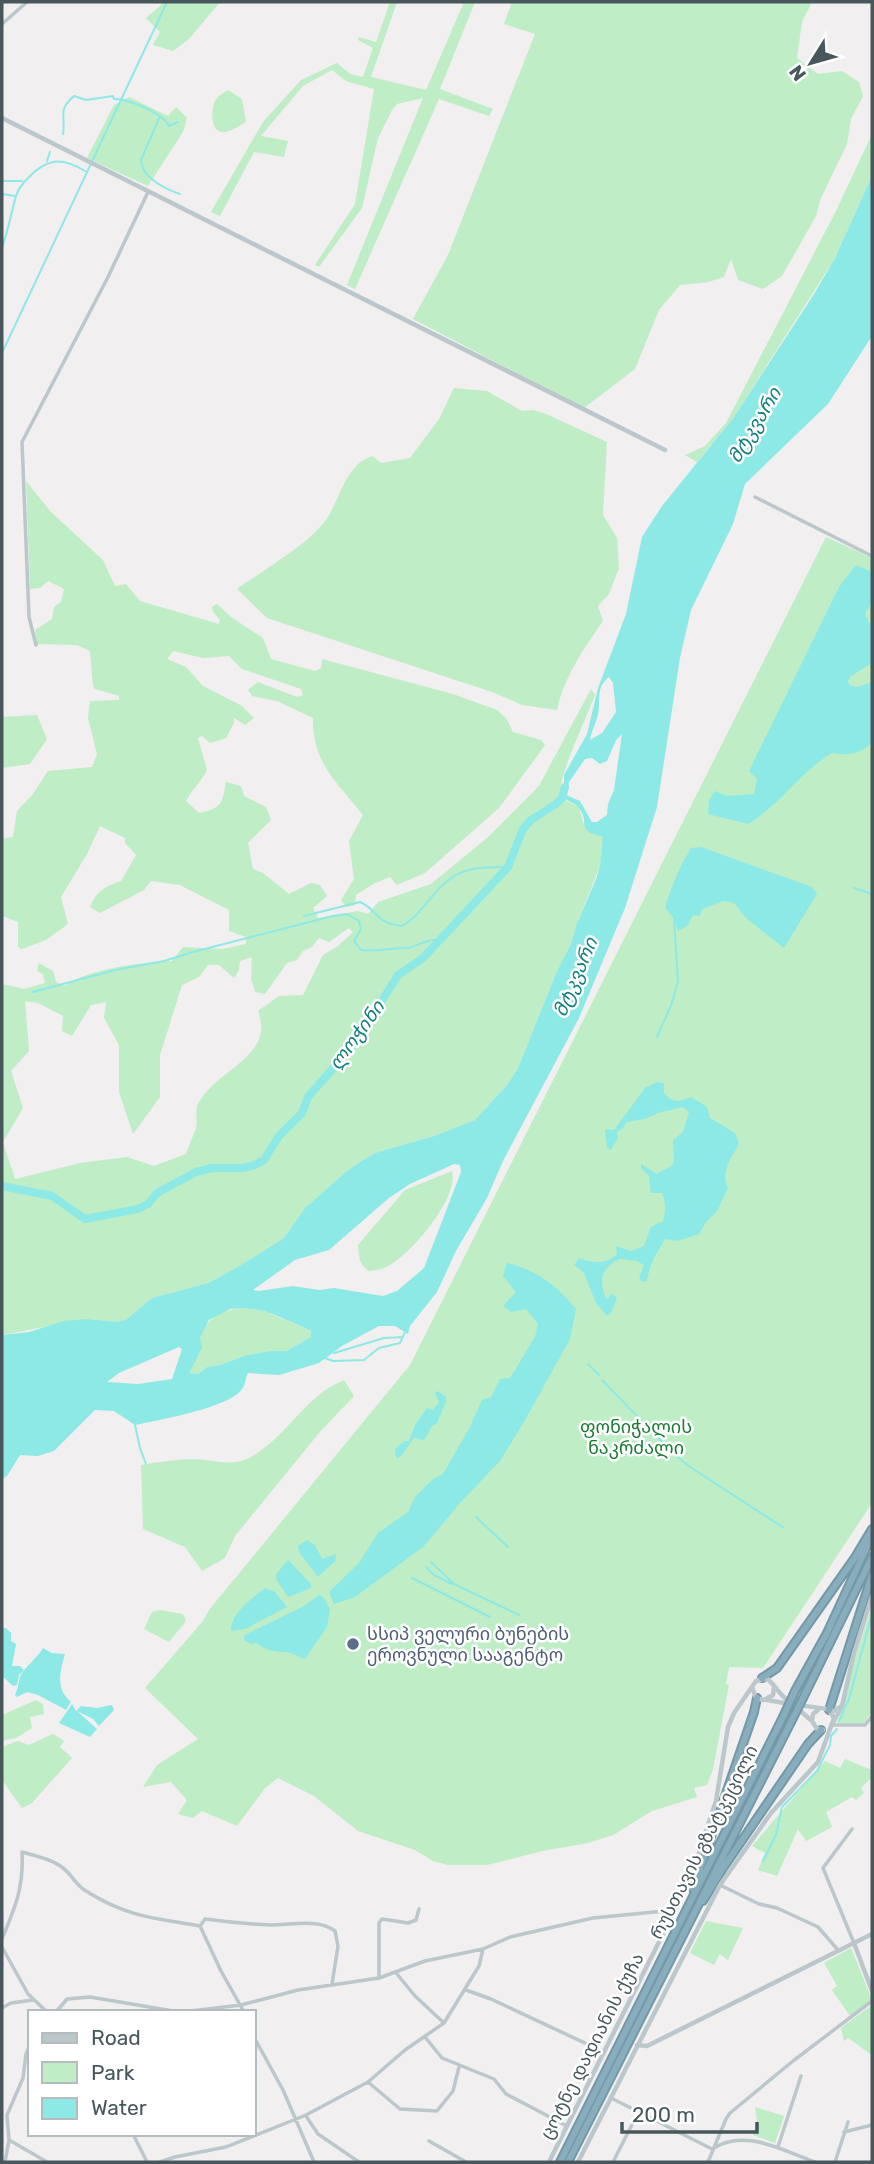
<svg xmlns="http://www.w3.org/2000/svg" width="874" height="2164" font-family="Rubik,'Noto Sans Georgian',sans-serif">
  <style>
    .green { fill: #beedc6; fill-rule: evenodd }
    .water { fill: #8de9e6; fill-rule: evenodd }
    .lines { fill: none; stroke-linecap: round; stroke-linejoin: round }
    .stream { stroke: #8de9e6; stroke-width: 2 }
    .river { stroke: #8de9e6; stroke-width: 8 }
    .motorway-casing { stroke: #7398a7; stroke-width: 10 }
    .minor { stroke: #bbc7cb; stroke-width: 3.5 }
    .tertiary { stroke: #bbc7cb; stroke-width: 4.5 }
    .motorway { stroke: #88adbc; stroke-width: 6 }
    .motorway-bridge-casing { stroke: #7398a7; stroke-width: 10; stroke-linecap: butt }
    .motorway-bridge { stroke: #88adbc; stroke-width: 6 }
    .service-dot { fill: #5c6f8a; stroke: #fff; stroke-width: 2.5 }
    .labels { text-anchor: middle; stroke-width: 5; stroke-linejoin: round; paint-order: stroke }
    .park-label { font-size: 18px; fill: #1a7a34; stroke: #fff }
    .service-label { font-size: 18px; fill: #4e5e75; stroke: #fff; text-anchor: start }
    .street-label { font-size: 18px; fill: #47575b; stroke: #fff }
    .water-label { font-size: 19px; font-style: italic; fill: #117f7d; stroke: #fff }
  </style>
  <rect width="100%" height="100%" fill="#f1efef"/>
  <!-- green -->
  <path class="green" d="M162,2H220L189,39L173,51L153,45L160,32L146,18L160,6Z
    M390,2H397L371,77L426,90L464,2H475L440,89L493,109L489,116L439,99L355,289L347,285L423,98L397,104L392,110L378,138L362,208L319,267L315,265L355,204L374,89L346,81L332,70L303,86L261,136L288,141L284,157L254,152L220,216L211,212L263,122L301,80L337,63L350,74L363,77L373,48L358,40L359,37L376,42Z
    M512,2H812L802,22L797,58L818,74L842,71L859,82L863,96L851,119L847,144L821,198L816,216L782,276L763,289L738,280L731,259L724,277L708,282L680,285L659,310L635,369L584,408L413,319L448,255L535,34L504,24Z
    M228,90L242,99L246,122C241,125 227,134 221,132C210,129 211,109 215,101C218,96 223,93 228,90Z
    M129,97L168,116L176,107L187,118L183,132L148,186L87,158L114,105Z
    M872,134V176L835,258L734,417L697,462L685,455L705,446L726,423L837,209Z
    M454,388L487,391L522,411L533,410L546,414L607,442L603,515L617,538L619,568L609,594L598,606L603,621C584,648 564,677 557,710L522,705L495,693L267,618L237,589C261,572 311,542 326,520C341,498 345,465 372,456L381,463L410,458L439,419Z
    M26,481L51,512L103,560L115,586L126,584L140,601L219,624L220,620L213,612L212,607L217,604L231,617L263,638L271,659L315,671L321,668L322,659L453,694L497,710L506,718L513,732L541,740L545,745L499,808L425,873L397,885L390,877L373,884L356,895L355,905L346,907L341,900L354,879L349,841L363,815C337,782 312,763 313,718L277,701L252,696L248,690L258,682L297,697L303,695L301,689L242,669L229,656L203,658L173,651L167,659L186,667L203,686L242,706L254,718L245,725L234,718V723L226,738L210,743L202,736L198,738L207,770C201,782 192,790 186,801L199,813C222,808 222,804 226,782L241,786L244,796L266,807L271,820L248,843L253,869L263,873L289,894L311,883L320,885L327,896L313,908L318,918L358,911L368,914L378,902L431,884L487,838L539,786L591,689L595,695C588,714 561,771 561,788C561,799 570,803 579,807L583,822L603,837V841L600,866L576,926L571,944L557,971L518,1068L507,1085L475,1120L434,1136L378,1152L366,1158L348,1170L305,1208L284,1238L236,1268L208,1283L152,1298L127,1319L118,1322L87,1319L2,1335V984L24,989L45,983L43,974L37,971L39,963L53,971L56,982L65,986C87,969 143,962 172,961L183,947L222,949L246,944V937L229,931V910L180,885L151,881L144,890L100,913L90,907C95,892 107,885 121,881L136,855L125,843V838L100,826L87,854L61,897L68,924L46,940L22,949L18,947V922L2,916V839L13,837L17,811L33,794L48,771L92,767L97,754L88,718L90,701L119,700V696L95,689L93,686L90,651L77,645L37,644L35,630L52,619L54,607L61,602L64,589L48,581L40,588L30,589ZM349,928L353,932L338,946L323,955L303,995L279,996L258,1011C276,1058 214,1069 197,1106C195,1113 198,1121 196,1128C193,1137 189,1145 186,1154L154,1166L127,1157L80,1163L15,1179L3,1142L23,1108L11,1071L29,1051L25,1001L38,1003L63,1016L62,1031L72,1036L91,1005L106,1002L104,1018L119,1045V1092L133,1134L160,1097V1055L182,985L199,977L208,965H219L234,978L239,970L240,961L252,957L251,979L255,992L265,994L287,963L297,960L303,951L312,947L319,938L329,942Z
    M826,537L872,558V1503L763,1668L729,1667L726,1684L729,1685L713,1769L707,1785L694,1788L697,1797L652,1811L613,1835L588,1843L542,1851L487,1865H448L433,1861L415,1850L358,1831L314,1796L278,1778L265,1788L237,1826L202,1811L193,1818L178,1814L187,1800L171,1782L143,1787L157,1765L198,1739L145,1688L203,1621L209,1610L410,1365Z
    M37,715L47,739L30,764L2,768V717Z
    M452,1171C459,1198 412,1252 390,1265C384,1269 377,1270 369,1271C359,1265 359,1256 358,1245L405,1190Z
    M245,1308C251,1310 257,1309 263,1311C267,1312 308,1329 311,1331V1337L286,1351H270L247,1355L220,1365L207,1367L198,1374L189,1373C203,1338 198,1311 245,1308Z
    M344,1380L354,1396L319,1433L235,1536L225,1558L202,1571L185,1547L143,1529L141,1465C159,1462 177,1459 195,1459C213,1460 232,1467 249,1458C287,1438 304,1396 344,1380Z
    M872,1606V1711L864,1723H837L844,1704L851,1670Z
    M159,1610L183,1614L186,1621L169,1642L144,1629L152,1612Z
    M36,1700L43,1704L44,1714L30,1717L32,1728L16,1738L2,1741V1715Z
    M53,1734L64,1741L60,1747L72,1758L32,1803L22,1808L2,1780V1747L18,1741L29,1745Z
    M845,1759L872,1770V1777L861,1788L864,1793L856,1800L852,1797L826,1812L832,1827L806,1841L798,1829L777,1876L758,1870L765,1853L752,1846L825,1761L840,1768Z
    M706,1921L743,1928L728,1960L720,1954L714,1965L690,1953Z
    M851,1948L872,2000L850,2016L832,1990L837,1986L824,1963Z
    M872,2005V2055L848,2038L844,2041L841,2028Z
    M755,2107L784,2116L775,2143L753,2135L757,2121Z"/>
  <!-- water -->
  <path class="water" d="M872,176V336L828,404L745,484L733,524L691,610L680,658L657,807L625,908L579,1018L503,1161L487,1198L456,1251L437,1292L410,1326L408,1334L395,1326H379L342,1346L319,1363L279,1375L248,1373C245,1378 246,1384 242,1389C229,1408 158,1420 135,1425L114,1411L95,1410L54,1451L38,1456L20,1455L7,1476L2,1479V1335L29,1332L64,1321L87,1319L118,1322L127,1319L152,1298L208,1283L236,1268L284,1238L305,1208L348,1170L366,1158L378,1152L434,1136L475,1120L507,1085L518,1068L557,971L571,944L576,926L596,879L600,866L603,837C574,830 591,823 579,808C576,804 568,801 564,798V775L587,734L598,688L626,614L642,537L662,506L734,417L814,294L835,258ZM609,677L613,683L616,712L602,733L590,740C591,731 599,718 599,707C600,695 597,687 609,677ZM622,734L614,790L608,804L607,815L597,822H592L580,801L566,795L569,782L585,759L592,758L600,764L607,761L616,740ZM454,1164L460,1165L461,1172L424,1268L397,1291L383,1296L334,1288L319,1290L293,1286L259,1291L253,1290L295,1260L329,1250L389,1198L410,1184ZM245,1308C251,1310 257,1309 263,1311C267,1311 308,1329 311,1331V1337L286,1351H270L247,1355L220,1365L207,1367L198,1374L189,1373L202,1348L200,1338L209,1320L230,1309ZM179,1347L182,1349L172,1379L138,1384L107,1382L119,1373Z
    M856,565L872,572V601L865,614L869,623H872V663L851,676L848,681L849,685L858,687L872,682V743C859,754 849,756 832,753C800,772 780,805 748,824L708,814L709,800L715,791L727,796L754,794L757,779L749,771L839,587Z
    M701,847L812,887L817,894L784,948L746,918L734,903L724,901L702,909L700,916L693,915L688,925L678,931L673,918L665,907C672,886 679,867 691,848Z
    M657,1082L664,1083V1093C673,1103 679,1102 691,1097L707,1107L710,1118L735,1133L739,1144C731,1159 720,1172 728,1188L717,1211L706,1222L699,1234L678,1241L665,1239C656,1256 650,1261 647,1281L643,1282L639,1278L644,1265L637,1261L619,1259C602,1269 599,1277 605,1297L608,1299L611,1293L617,1298L611,1313L607,1316L596,1303L584,1273L574,1265L579,1258C592,1263 607,1265 617,1254L616,1246L631,1251L644,1246L651,1227L663,1221C666,1212 666,1202 662,1193H651L649,1176L641,1168V1164L657,1174L674,1164L673,1140L683,1132L689,1112L683,1107L658,1113L645,1119L627,1122L623,1128L617,1132L618,1138L611,1150L607,1148L605,1129L614,1130L645,1088Z
    M507,1263C537,1270 557,1286 576,1309L570,1339L524,1422L500,1461L461,1502L423,1547L355,1597L334,1604L329,1592L359,1563L378,1533L408,1512L415,1497L433,1479L443,1474L470,1427L482,1400L491,1397L500,1379L510,1378L535,1337L538,1324L526,1309L511,1312L503,1306L516,1292L503,1276Z
    M438,1391L446,1397V1402L437,1423L432,1426L424,1440L414,1438L400,1457L396,1458L395,1449L405,1441H409L415,1425L427,1408L433,1410L439,1402L435,1393Z
    M307,1540L315,1545L322,1559L336,1554L335,1561L318,1577L299,1552L298,1546Z
    M288,1560L311,1584V1588L288,1597L276,1579L277,1573Z
    M265,1588L275,1592L287,1607L245,1629L231,1631C231,1613 252,1598 265,1588Z
    M319,1595L323,1597L330,1609L327,1627L305,1659C299,1657 293,1653 287,1652C274,1651 267,1652 257,1643L251,1644L244,1640V1636L247,1634L304,1606Z
    M2,1628H6L11,1633V1641L16,1644L12,1666H20L24,1670L19,1675L17,1685L13,1686L2,1676Z
    M43,1648L52,1653L65,1654C60,1672 55,1688 71,1702L66,1710L38,1695L27,1692L17,1697L15,1695C18,1689 18,1684 20,1677C24,1667 37,1659 43,1648Z
    M72,1704L76,1711L81,1706L97,1708L112,1705L114,1710L99,1726L93,1719L77,1711L97,1729L90,1737L59,1723Z"/>
  <g class="lines">
    <!-- stream -->
    <path class="stream" d="M160,116L141,160C141,177 165,189 180,194
      M63,134C66,115 57,111 74,96L86,100L113,96L114,99C127,98 164,114 169,126L178,122
      M47,161L50,152
      M2,181H22
      M2,194L15,196
      M2,248C8,231 11,214 16,196C18,189 23,183 28,178C47,158 61,157 85,171
      M2,353L167,2
      M854,888L872,894
      M304,916L360,902C377,909 376,924 402,926C414,919 421,910 430,899C453,869 471,866 508,867
      M33,992L115,970L164,961L193,952L333,916L347,914L359,921L361,929L354,941L361,950C378,952 390,948 407,948C417,948 421,939 439,940
      M657,1037L672,1003L678,981L674,920
      M334,1353L384,1338L403,1337
      M325,1358L333,1361L364,1360L379,1348L400,1343L405,1332
      M588,1364L599,1375
      M602,1380L675,1455L690,1467L784,1528
      M135,1425L140,1448L146,1464
      M476,1517L508,1547
      M431,1562L454,1584L519,1615
      M426,1567L434,1575L452,1584
      M412,1578L490,1617
      M839,1721L849,1699L872,1614
      M763,1861L776,1835L782,1807L817,1771L830,1745L831,1736L837,1729"/>
    <!-- river -->
    <path class="river" d="M2,1186L52,1196L85,1219L138,1209L148,1204L157,1193L196,1172L212,1168H243L255,1165L264,1160L279,1136L302,1113L308,1097L356,1042L398,975L423,958L508,867L523,829L531,820L556,804L562,798L565,787"/>
    <!-- motorway casing -->
    <g class="motorway-casing">
      <path id="motorway" d="M762,1678L777,1668L854,1559L872,1529
        M795,1691L827,1633L870,1540
        M803,1698L872,1557
        M829,1710L872,1575
        M693,1889L754,1712L757,1698
        M703,1901L723,1868L808,1744L821,1730
        M560,2162L783,1717
        M568,2162L791,1722"/>
    </g>
    <!-- minor -->
    <path class="minor" d="M2,24L27,2
      M755,497L872,556
      M36,645L29,617L22,442L108,277L148,192
      M833,1725H865L872,1716
      M852,1829L823,1868L854,1943
      M720,1885L759,1904L777,1908L818,1927L838,1950
      M200,1926L205,1919C227,1922 249,1924 271,1925C291,1925 318,1918 335,1931L338,1946L332,1984
      M200,1926L221,1971L244,2012
      M2,1939C15,1908 24,1887 22,1852C35,1856 52,1859 63,1868C72,1875 76,1885 86,1891C127,1917 154,1918 200,1926
      M2,1947L28,1994L47,2012
      M397,1974L415,1996L444,2023
      M379,1978V1923L382,1919L408,1923L416,1920L419,1909
      M466,1990L491,1999L604,2052
      M2,2008L11,2003L33,2000
      M56,2012L67,1999L90,1997L179,2012
      M182,2012L241,2005L298,1990L379,1978L425,1961L483,1949L510,1937L593,1918L675,1910
      M254,2037L283,2090L314,2162
      M425,2037L442,2058L494,2079L506,2094L567,2126
      M368,2082L400,2109L437,2111L453,2091L459,2067
      M611,2098L712,2149
      M306,2116L318,2134L359,2162
      M844,2132L872,2125
      M133,2134L147,2162
      M9,2140L47,2162
      M429,2141L466,2162
      M778,2147L801,2076
      M714,2148C744,2128 784,2151 815,2162
      M5,2162L9,2140L7,2115L23,2078L26,2054L30,2045
      M160,2162L175,2157L226,2147L306,2115L368,2082L405,2050L444,2023L479,1966L483,1949
      M613,2162L638,2113
      M708,2162L726,2119L730,2113L793,2061L872,2001
      M835,2162L848,2122"/>
    <!-- tertiary -->
    <path class="tertiary" d="M2,118L665,450
      M752,1687L756,1698L764,1700L773,1695L774,1687
      M767,1700L790,1704
      M842,1706L854,1653L872,1596
      M797,1708L812,1721
      M818,1710L813,1714L812,1721L817,1729L823,1730
      M832,1712L842,1706L834,1721
      M854,1943L872,1991
      M637,2045L647,2046L872,1934
      M549,2162L680,1900L696,1862L716,1801L728,1727L734,1713L756,1681L766,1678C774,1683 778,1693 786,1699C800,1709 815,1705 829,1710L834,1718L818,1762L771,1813L720,1885L578,2162"/>
    <!-- motorway -->
    <use href="#motorway" class="motorway"/>
    <!-- motorway-bridge casing -->
    <g class="motorway-bridge-casing">
      <path id="motorway-bridge" d="M783,1717L795,1691
        M791,1722L803,1698"/>
    </g>
    <!-- motorway-bridge -->
    <use href="#motorway-bridge" class="motorway-bridge"/>
  </g>
  <!-- markers -->
  <circle class="service-dot" cx="353" cy="1644" r="7"/>
  <g class="labels">
    <!-- park labels -->
    <g class="park-label">
      <text x="636" y="1433">ფონიჭალის<tspan x="636" dy="21">ნაკრძალი</tspan></text>
    </g>
    <!-- service labels -->
    <g class="service-label">
      <text x="367" y="1640">სსიპ ველური ბუნების<tspan x="367" dy="21">ეროვნული სააგენტო</tspan></text>
    </g>
    <!-- street labels -->
    <g class="street-label">
      <text transform="translate(704 1842) rotate(-63)" y="6">რუსთავის გზატკეცილი</text>
      <text transform="translate(592 2046) rotate(-63)" y="6">ცოტნე დადიანის ქუჩა</text>
    </g>
    <!-- water labels -->
    <g class="water-label">
      <text transform="translate(754 425) rotate(-59)" y="7">მტკვარი</text>
      <text transform="translate(575 977) rotate(-67)" y="7">მტკვარი</text>
      <text transform="translate(356 1035) rotate(-54)" y="7">ლოჭინი</text>
    </g>
  </g>
  <!-- border -->
  <rect width="874" height="2164" fill="none" stroke="#47575b" stroke-width="7"/>
  <!-- legend -->
  <rect x="28" y="2010" width="228" height="126" fill="#ffffff" stroke="#b5bcbd" stroke-width="2"/>
  <rect x="42" y="2033" width="35" height="10" fill="#bbc7cb" stroke="#b5bcbd" stroke-width="2"/>
  <text x="91" y="2045" font-size="21" fill="#47575b">Road</text>
  <rect x="42" y="2062" width="35" height="21" fill="#beedc6" stroke="#b5bcbd" stroke-width="2"/>
  <text x="91" y="2080" font-size="21" fill="#47575b">Park</text>
  <rect x="42" y="2098" width="35" height="21" fill="#8de9e6" stroke="#b5bcbd" stroke-width="2"/>
  <text x="91" y="2115" font-size="21" fill="#47575b">Water</text>
  <!-- north arrow -->
  <g transform="translate(811 63) rotate(233)" stroke="#ffffff" stroke-width="5" paint-order="stroke">
  <path d="M0-5L12 26L0 18L-12 26Z" fill="#47575b"/>
  <text y="-10" font-size="19" font-weight="bold" text-anchor="middle" fill="#47575b">N</text>
  </g>
  <!-- scale -->
  <path d="M622 2122v10h135v-10" fill="none" stroke="#47575b" stroke-width="3.5"/>
  <text x="632" y="2122" font-size="21" fill="#47575b" stroke="#ffffff" stroke-width="5" paint-order="stroke">200 m</text>
</svg>
